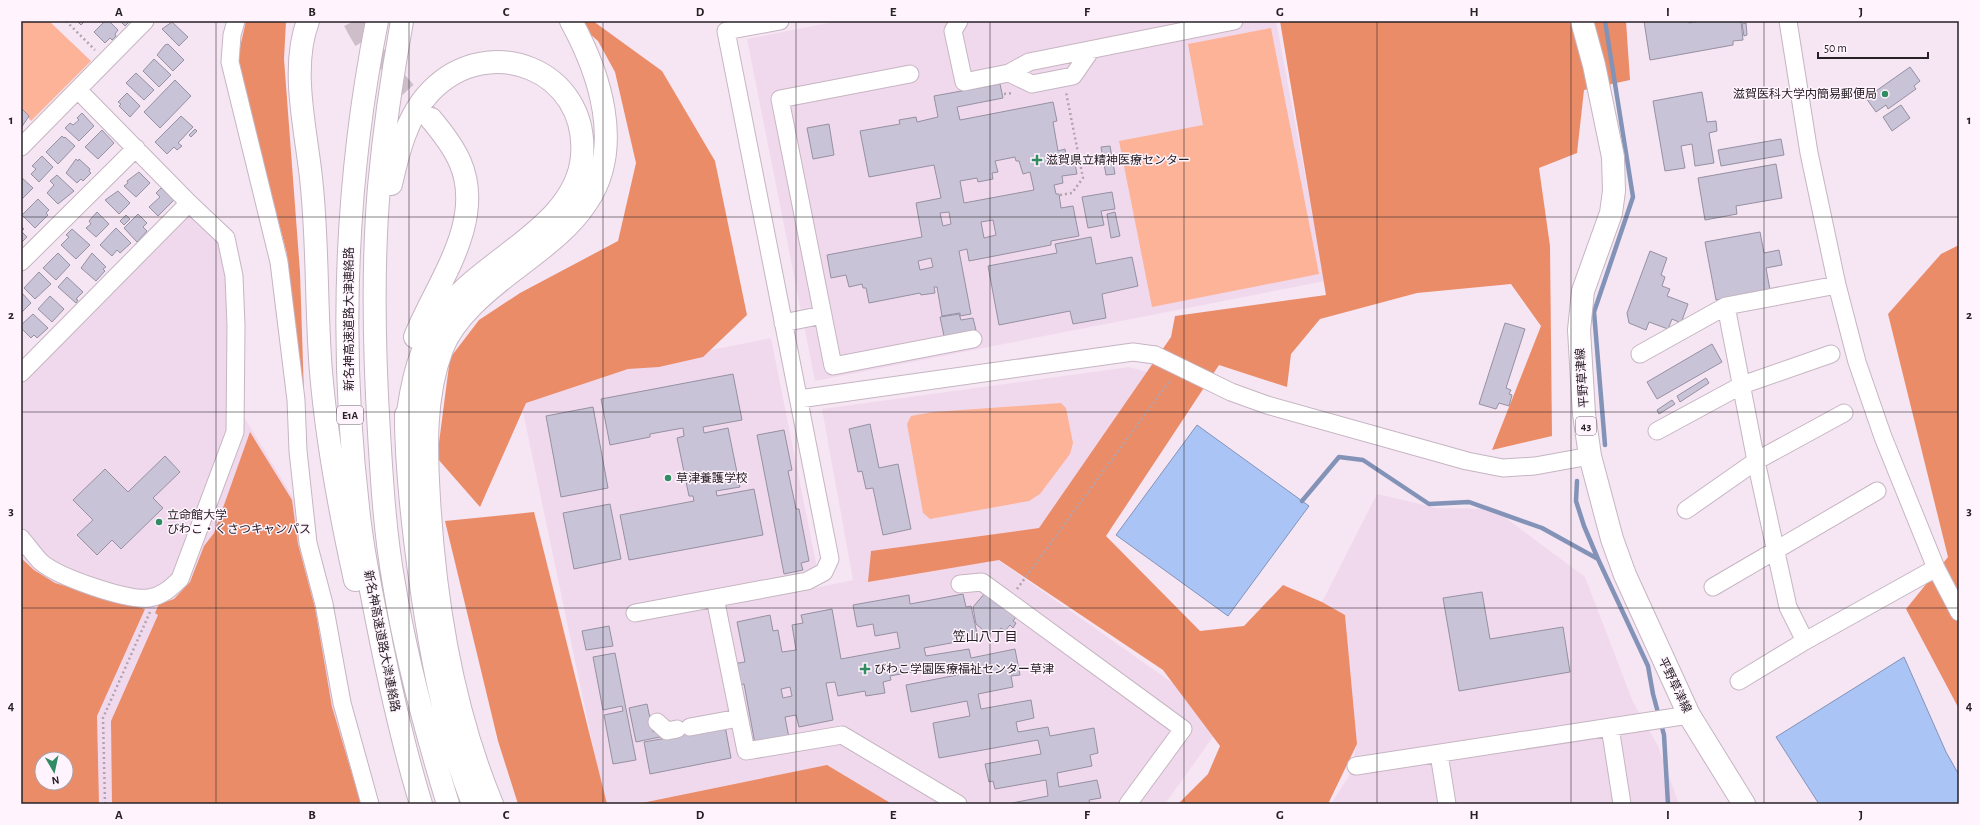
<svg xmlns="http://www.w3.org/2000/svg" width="1980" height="825" font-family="'Alegreya Sans','Noto Sans JP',sans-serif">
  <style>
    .built { fill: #f1d9ed; fill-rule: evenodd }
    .green { fill: #fdb398 }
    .forest { fill: #eb8c68; fill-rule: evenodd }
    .water { fill: #aac4f6; stroke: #8393b8 }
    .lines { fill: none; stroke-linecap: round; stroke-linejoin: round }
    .stream { stroke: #8393b8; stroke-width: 4.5 }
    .building { fill: #c8c3d6; stroke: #9590a2; fill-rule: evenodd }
    .highway-tunnel { stroke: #cdbeca; stroke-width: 22; stroke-dasharray: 22 11; stroke-linecap: butt }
    .minor-casing { stroke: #c6b5c2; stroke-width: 19 }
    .major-casing { stroke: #c6b5c2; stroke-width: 24 }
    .highway-casing { stroke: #c6b5c2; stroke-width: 24 }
    .path { stroke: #b1a3ae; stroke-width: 2.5; stroke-dasharray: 2 3; stroke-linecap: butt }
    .minor { stroke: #fff; stroke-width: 17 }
    .major { stroke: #fff; stroke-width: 22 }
    .highway { stroke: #fff; stroke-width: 22 }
    .grid { fill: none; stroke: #272126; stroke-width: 1; stroke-opacity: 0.55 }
    .poi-dot { fill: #328c63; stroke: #fff4fd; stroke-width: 1.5 }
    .labels { text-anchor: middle; stroke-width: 3; stroke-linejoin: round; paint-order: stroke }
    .shield { fill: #fff4fd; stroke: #686066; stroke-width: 1 }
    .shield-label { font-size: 11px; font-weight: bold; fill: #272126 }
    .poi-label { font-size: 12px; fill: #272126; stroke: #fff4fd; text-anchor: start }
    .street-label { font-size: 12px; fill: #272126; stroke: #fff4fd }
    .neighbourhood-label { font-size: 13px; fill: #272126; stroke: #fff4fd }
    .neatline { fill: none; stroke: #272126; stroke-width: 1.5 }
    .grid-label { font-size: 13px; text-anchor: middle; font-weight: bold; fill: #272126 }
  </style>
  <rect width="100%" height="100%" fill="#f6e5f3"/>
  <!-- built -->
  <path class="built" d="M839,21H1276L1325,281L815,381L747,39Z
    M186,217H194L221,242L226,279L228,391L294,499L300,544L317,607L334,706L363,804H21V384ZM42,759H66V783H42Z
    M771,338L817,568L808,573L722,588L726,606L853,580L822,409L1129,367L1165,377L1044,533L987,552L1225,720L1165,804H605L518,388Z
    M1377,494L1437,508L1494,509L1585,577L1633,702L1658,746L1679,804H1331L1349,776L1357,744L1345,615L1322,602Z"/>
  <!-- green -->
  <path class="green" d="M21,21H49L91,61L31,121L21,109Z
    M1271,28L1319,274L1152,307L1119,141L1203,125L1188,44Z
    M1061,403L1066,408L1073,443L1070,454L1040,494L1029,501L930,519L923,513L907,424L911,416L933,412Z"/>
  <!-- forest -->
  <path class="forest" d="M246,21H286L284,59L300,272L304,395L302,393L287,254L241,77L238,56Z
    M575,21H593L662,71L715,161L747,315L703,357L659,367L628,369L526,403L480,507L437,458L450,358L479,320L520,293L618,241L636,163L615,72L598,41Z
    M1280,21H1626L1630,80L1584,90L1577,153L1539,168L1550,246L1552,436L1492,450L1541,326L1511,284L1417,293L1320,319L1291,354L1287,387L1219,365L1106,536L1200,631L1244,626L1283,585L1322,602L1345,615L1357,744L1328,804H1178L1208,774L1220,746L1163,670L999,560L868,582L871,551L1039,528L1171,337L1175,316L1326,295Z
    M1959,245V709L1906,609L1948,557L1888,314L1941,254Z
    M250,432L292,500L298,544L315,608L332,707L361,804H112L111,721L158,615L155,613L159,604L174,599L190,582L204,546L214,533Z
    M534,512L607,804H518L498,741L445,521Z
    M21,558L34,570L55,583L145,609L97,716L99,804H21ZM42,759H66V783H42Z
    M827,765L892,804H637Z"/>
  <!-- water -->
  <path class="water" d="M1197,425L1309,506L1228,616L1116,535Z
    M1904,657L1946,752L1959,775V804H1819L1776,737Z"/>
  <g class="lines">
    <!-- stream -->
    <path class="stream" d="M1605,445L1594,312L1633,197L1605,21
      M1577,481L1576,501L1584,526L1598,559
      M1302,501L1339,457L1363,460L1429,504L1469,502L1542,528L1598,559L1648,666L1653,694L1664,735L1668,804"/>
  </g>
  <!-- building -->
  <path class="building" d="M77,21H85L81,25Z
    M105,21H109L118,30L115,34L116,36L112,40L110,38L105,43L94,32Z
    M120,21H130L125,26Z
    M1644,21H1688L1689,23L1700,21H1741L1743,40L1733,41V45L1650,60Z
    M172,22L188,37L179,46L162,29Z
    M1746,23L1747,35L1744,36L1742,24Z
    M168,44L184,60L173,71L157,55L165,45Z
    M154,59L171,75L159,87L143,71Z
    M1910,67L1920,81L1914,86L1916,89L1888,109L1886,105L1876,112L1866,98Z
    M136,73L154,90L144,100L126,83Z
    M175,80L191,96L160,128L144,112Z
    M1000,84L1003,98L957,107L960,120L1053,102L1057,121L1053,122L1058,151L1065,149L1066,156L1073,154L1077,174L1062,176L1063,183L1054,185L1056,194H1059L1061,208L1073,206L1079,236L1051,241V245L969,261L967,249L959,251L971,314L960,316V313L942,316L937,287H934L935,293L921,295L920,293L869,303L866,288H863L862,284L849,287L846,275L831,278L827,255L922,237L916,203L941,198L934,165L869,177L860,131L900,124L899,120L916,117L917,122L938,117L934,96ZM1015,157L1016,161H1019L1023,174L1030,172L1034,190L964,203L960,181L977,178L978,182L993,179L992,173L998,172L995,161ZM949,212L951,224L943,226L940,213ZM993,220L996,235L984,238L981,222ZM931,258L933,267L920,270L918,261Z
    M1702,92L1707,122L1716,121L1717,131L1709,133L1714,163L1695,166L1692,144L1681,146L1685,168L1665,171L1653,101Z
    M127,93L140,106L130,117L119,106L121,104L118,102Z
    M1901,105L1910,118L1892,131L1883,117Z
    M22,109L29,116L21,128V111Z
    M82,113L94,126L79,141L65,128L70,123L73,125L79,120L77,118Z
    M181,116L193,127L178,143L182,146L177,150L174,147L167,154L155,142Z
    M829,124L834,155L813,159L807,128Z
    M195,129L197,131L191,137L189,135Z
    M102,130L114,143L98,159L85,147Z
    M62,136L64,138L65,137L75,146L58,164L46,152Z
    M1781,139L1784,155L1721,166L1718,150Z
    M1110,146L1115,174L1106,175L1101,147Z
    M42,156L53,167L39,182L31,174L36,169L32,166Z
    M76,159L78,161L79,159L90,169L89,171L91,173L83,181L81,179L77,183L66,173Z
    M1776,164L1782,198L1736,206L1737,214L1705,220L1698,178Z
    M139,172L150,183L136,197L124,186L128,183L127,181Z
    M57,175L74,191L58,204L47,193L54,185L50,181Z
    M21,177L33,188L21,200Z
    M161,188L174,200L158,216L149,207L160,197L156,193Z
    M118,191L130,203L119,214L105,200Z
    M1112,192L1115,209L1101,211L1104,225L1088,228L1082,197Z
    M38,199L49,210L46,213L48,215L35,228L22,215Z
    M97,212L109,224L96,237L86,228L91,224L89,221Z
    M1115,212L1120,236L1111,238L1107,214Z
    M138,214L147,223L143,227L147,231L137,242L124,228Z
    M126,215L130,219L124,225L120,221Z
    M21,226L24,229L21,231L27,237L21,243Z
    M116,228L131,243L120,253L117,250L112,256L100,245Z
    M72,229L90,245L76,259L61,245L69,237L66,235Z
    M1760,232L1764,253L1779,250L1782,265L1766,268L1770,290L1716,300L1705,242Z
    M1091,237L1096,264L1132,257L1138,286L1102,294L1106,318L1073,324L1070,311L999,325L988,266L1057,253L1055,244Z
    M1650,251L1667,258L1661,275L1665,277L1662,286L1670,289L1667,296L1688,304L1681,323L1672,319L1668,329L1649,322L1646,330L1629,323L1627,313Z
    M58,253L70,265L56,280L43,268Z
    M92,253L106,267L103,269L105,271L96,281L81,268Z
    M39,272L51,284L35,299L24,288Z
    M67,277L83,292L76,299L78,300L76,303L58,287Z
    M21,292L31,303L21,313Z
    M50,296L64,309L52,322L38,309Z
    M33,314L48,328L37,338L34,335L31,338L21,328V325Z
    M959,314L961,320L973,318L976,330L944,336L940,317Z
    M1505,323L1525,329L1506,388L1511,390L1509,394L1512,395L1509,406L1499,403L1496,409L1479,404Z
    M1712,344L1722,362L1657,399L1647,382Z
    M733,374L742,420L703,427L704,433L728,428L740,487L716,491L717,496L754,489L763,535L629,560L620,515L694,501L693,496H689L677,438L684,436L683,428L650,434V437L610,445L601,399Z
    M1706,378L1709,383L1680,402L1677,396Z
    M1672,400L1675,404L1659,414L1657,410Z
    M593,407L608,488L561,497L546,416Z
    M870,424L879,468L898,464L911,529L883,535L873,488L866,489L862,471L858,472L849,429Z
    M784,430L792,470L788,471L796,509H799L809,561L801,563L803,570L784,574L757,435Z
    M165,456L180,472L153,498L163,508L121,549L112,540L97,555L77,535L93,520L73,500L105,469L128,492Z
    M610,504L621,559L574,569L563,513Z
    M1482,592L1490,639L1563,627L1570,672L1459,691L1443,598Z
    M985,593L1016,617L1013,621L1016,623L1013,628L1010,625L1005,631L1001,628L997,633L993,629L989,635L976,624L973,607Z
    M963,594L966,607L971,606L978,638L924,648L926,656L969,649L971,658L1015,649L1020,675L1011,676L1013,687L978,694L981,709L1031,700L1034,718L1016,722L1018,732L1048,727L1050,736L1094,728L1098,753L1090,755L1092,766L1057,773L1059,787L1097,780L1101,798L1089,800L1090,804H1012V803L1048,796L1046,780L995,789L993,781L989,782L985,764L1041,754L1038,740L939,758L933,723L970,716L967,701L911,712L906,685L962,674L960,663L890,676L891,680L883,682L885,693L866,696L865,691L838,696L835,682L826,683L833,720L799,727L796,715L785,717L789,738L755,744L744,684L736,686L732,664L745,662L737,622L770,615L773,631L778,630L782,652L796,650L792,625L803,623L801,615L832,609L841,659L900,648L897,632L875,636L873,624L857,627L853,605L909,595L910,604ZM790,687L792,696L783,698L781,689Z
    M609,626L613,646L586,650L582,631Z
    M615,653L636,760L613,764L604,715L623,711L622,706L603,710L593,657Z
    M647,704L653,732L659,730L660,737L636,742L629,708Z
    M689,722L725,726L731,758L650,774L644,742L678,736Z"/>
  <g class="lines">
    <!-- highway-tunnel -->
    <path class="highway-tunnel" d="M354,21C373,59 402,89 431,119"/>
    <!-- minor casing -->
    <g class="minor-casing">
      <path id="minor" d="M236,21L232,35L230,62L279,262L296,400L298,451L308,543L324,604L342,703L370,804
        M959,21L953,31L964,82L1009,73L1029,62L1234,21
        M1788,21L1809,153L1837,285L1857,362L1883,437L1936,568L1959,612
        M1009,73L1032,84L1073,76L1091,50
        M910,74L780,99L833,366L973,339
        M21,147L145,21
        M21,262L136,148
        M1726,306L1756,461L1788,607L1805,641
        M783,323L823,315
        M1640,354L1726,306L1837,285
        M21,373L189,203
        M799,399L1133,352L1155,355L1231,392L1267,405L1467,461L1503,468L1535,466L1590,456
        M1657,431L1742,385L1831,354
        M1686,510L1756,461L1844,413
        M21,538C28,546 34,555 41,562C58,577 127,601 149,598C162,596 171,588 180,579L235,432L236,326L234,276L226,238L189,203L78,90
        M960,584L982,582L1183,729L1128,804
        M1713,587L1877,491
        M715,598L746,751L842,735L958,804
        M635,613L807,581L824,572L830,559L726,31L780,21
        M1739,681L1805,641L1936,568
        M657,722L667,731L677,729
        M690,727L739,718
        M1610,727L1622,804
        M1439,754L1447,804
        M1356,766L1689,715"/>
    </g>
    <!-- major casing -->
    <g class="major-casing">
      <path id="major" d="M1582,21L1594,65L1613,157L1614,191L1611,213L1583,291L1579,330L1584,414L1590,456L1612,539L1625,575L1689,715L1744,804"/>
    </g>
    <!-- highway casing -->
    <g class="highway-casing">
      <path id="highway" d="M308,21C289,71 308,137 312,188C318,249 316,311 321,372C327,443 340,512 355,580
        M377,21C344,187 339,356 360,524C365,565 374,605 382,646C393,699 405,752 421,804
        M402,21C392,76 384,131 379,187C372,269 374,351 379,433C382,483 385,534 394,584C406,658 426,732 448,804
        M391,184C398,153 407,115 431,91C489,31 589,70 582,156C577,225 485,258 447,308C419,344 411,384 406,428
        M415,337C436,284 486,222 460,162C453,146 442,132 431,119
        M406,415C406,467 412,519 419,571C430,651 444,729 473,804
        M492,804C452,708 435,603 429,499C426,450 424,397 442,349C454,317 488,290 514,270C540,250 569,230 587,202C624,147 600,74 571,21"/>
    </g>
    <!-- path -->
    <path class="path" d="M66,21L95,50
      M1004,94L1013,93
      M1060,195L1072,193L1083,178L1066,92
      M1017,589L1171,379
      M105,804L103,718L150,612"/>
    <!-- minor -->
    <use href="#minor" class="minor"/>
    <!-- major -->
    <use href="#major" class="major"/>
    <!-- highway -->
    <use href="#highway" class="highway"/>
  </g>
  <!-- grid -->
  <path class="grid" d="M216,21V804M409,21V804M603,21V804M796,21V804M990,21V804M1184,21V804M1377,21V804M1571,21V804M1764,21V804M21,217H1959M21,412H1959M21,608H1959"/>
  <!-- markers -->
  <g class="poi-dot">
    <circle cx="1885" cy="94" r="4"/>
    <path d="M1035 154h4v4h4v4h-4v4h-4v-4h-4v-4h4z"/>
    <circle cx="668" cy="478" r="4"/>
    <circle cx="159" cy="522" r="4"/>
    <path d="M863 663h4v4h4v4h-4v4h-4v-4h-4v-4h4z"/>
  </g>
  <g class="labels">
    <!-- shield labels -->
    <g class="shield">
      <rect x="337" y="406" width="26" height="18" rx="3"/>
      <rect x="1576" y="417" width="20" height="18" rx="3"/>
    </g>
    <g class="shield-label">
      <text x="350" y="419">E1A</text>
      <text x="1586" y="430">43</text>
    </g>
    <!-- poi labels -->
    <g class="poi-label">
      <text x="1877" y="98" text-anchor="end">滋賀医科大学内簡易郵便局</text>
      <text x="1046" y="164">滋賀県立精神医療センター</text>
      <text x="676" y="482">草津養護学校</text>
      <text x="167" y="519">立命館大学<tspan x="167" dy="14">びわこ・くさつキャンパス</tspan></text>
      <text x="874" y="673">びわこ学園医療福祉センター草津</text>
    </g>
    <!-- street labels -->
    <g class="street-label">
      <text transform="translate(349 319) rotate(-90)" y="4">新名神高速道路大津連絡路</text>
      <text transform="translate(1582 378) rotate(-94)" y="4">平野草津線</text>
      <text transform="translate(382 641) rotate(79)" y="4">新名神高速道路大津連絡路</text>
      <text transform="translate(1675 685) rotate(64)" y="4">平野草津線</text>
    </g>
    <!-- neighbourhood labels -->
    <g class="neighbourhood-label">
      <text x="985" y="641">笠山八丁目</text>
    </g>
  </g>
  <!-- border -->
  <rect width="1980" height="825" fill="none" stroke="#fff4fd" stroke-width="44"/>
  <!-- north arrow -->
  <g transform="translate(54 771) rotate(171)"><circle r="19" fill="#fff4fd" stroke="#a9a0a7"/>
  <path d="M0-3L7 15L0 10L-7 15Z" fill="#328c63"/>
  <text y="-6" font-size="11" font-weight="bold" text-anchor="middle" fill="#272126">N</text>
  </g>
  <!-- scale -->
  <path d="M1818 52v6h110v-6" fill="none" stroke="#272126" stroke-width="2"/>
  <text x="1824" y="52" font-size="12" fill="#272126" stroke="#fff4fd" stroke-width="3" paint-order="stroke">50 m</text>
  <rect x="22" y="22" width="1936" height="781" class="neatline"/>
  <g class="grid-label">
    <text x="119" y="16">A</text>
    <text x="312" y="16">B</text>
    <text x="506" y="16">C</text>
    <text x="700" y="16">D</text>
    <text x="893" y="16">E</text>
    <text x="1087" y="16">F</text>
    <text x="1280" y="16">G</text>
    <text x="1474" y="16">H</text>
    <text x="1668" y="16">I</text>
    <text x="1861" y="16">J</text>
    <text x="11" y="124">1</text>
    <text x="1969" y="124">1</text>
    <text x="11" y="319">2</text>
    <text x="1969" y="319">2</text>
    <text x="11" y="515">3</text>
    <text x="1969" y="515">3</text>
    <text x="11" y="710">4</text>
    <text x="1969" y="710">4</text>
    <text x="119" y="819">A</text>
    <text x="312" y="819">B</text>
    <text x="506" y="819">C</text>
    <text x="700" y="819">D</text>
    <text x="893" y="819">E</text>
    <text x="1087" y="819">F</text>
    <text x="1280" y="819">G</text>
    <text x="1474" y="819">H</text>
    <text x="1668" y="819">I</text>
    <text x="1861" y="819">J</text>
  </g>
</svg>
